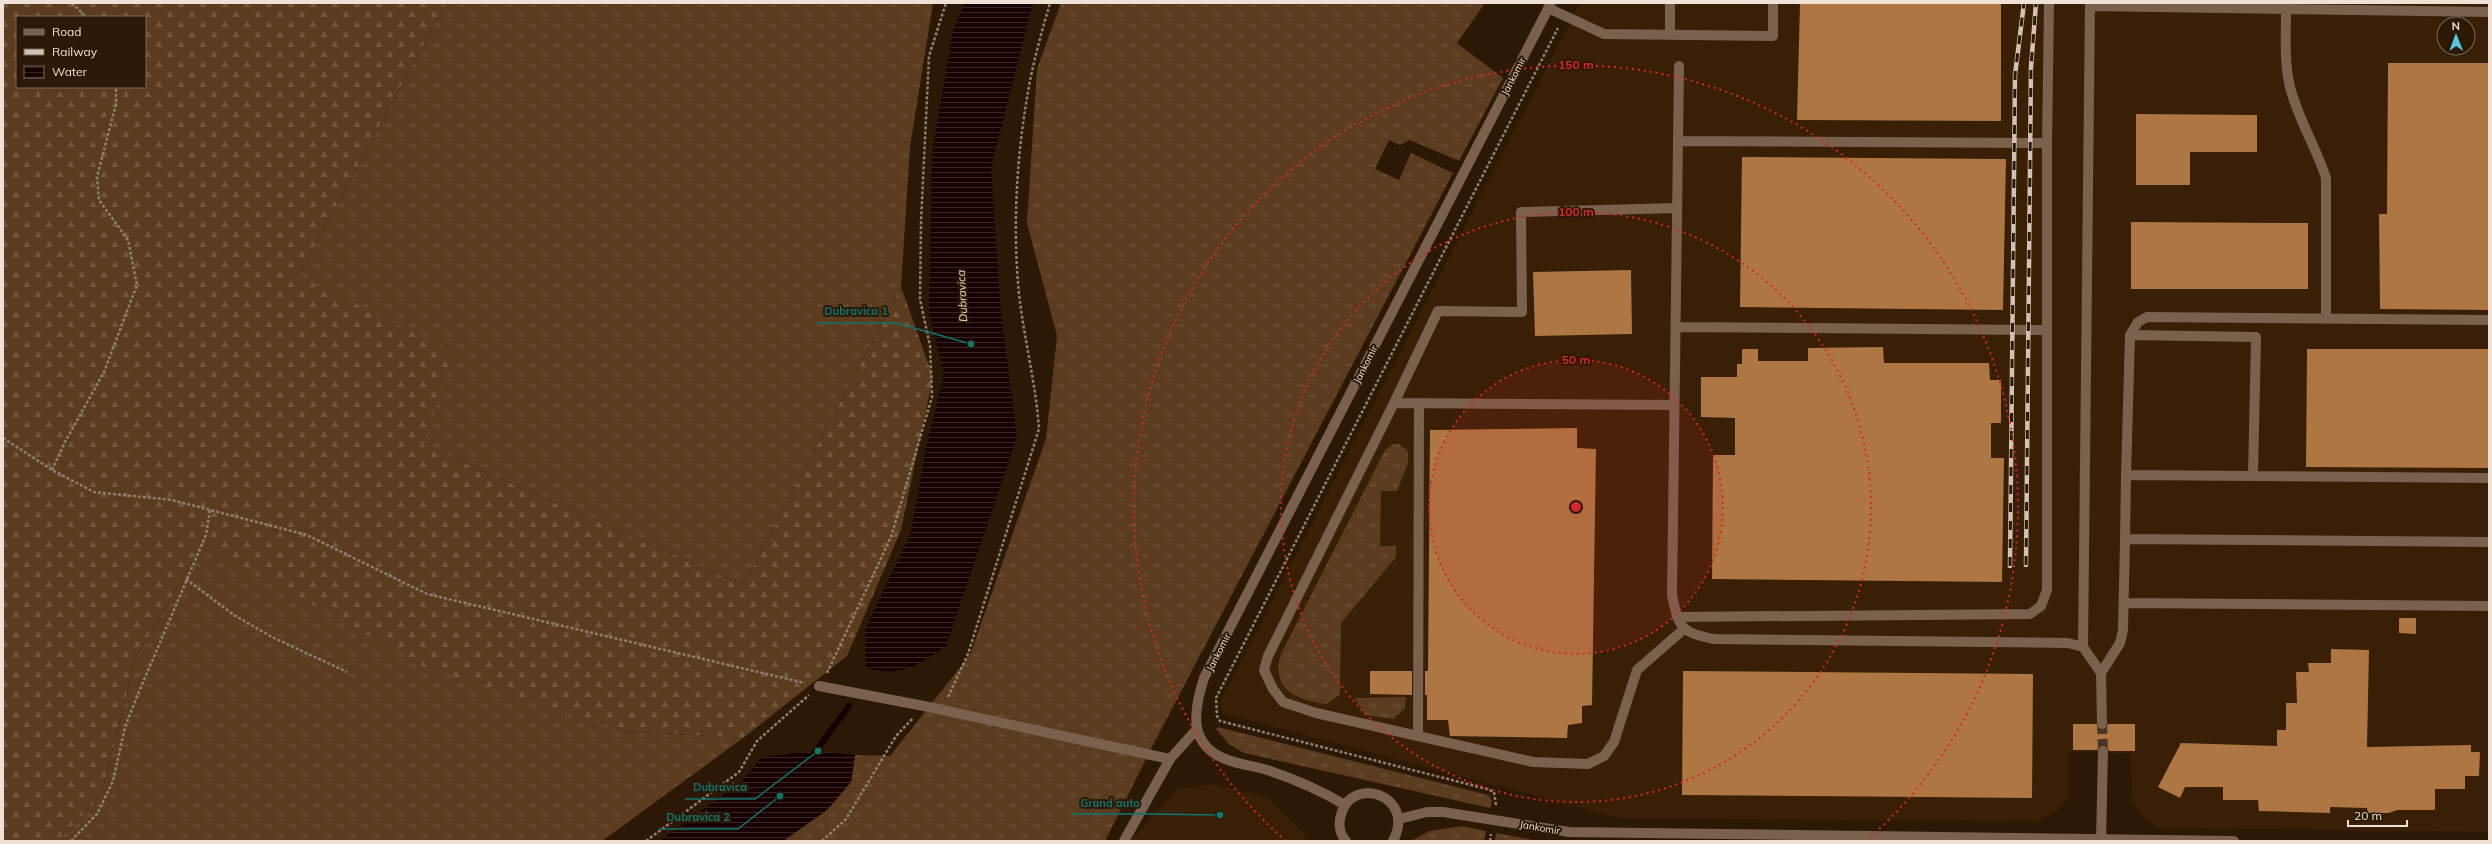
<svg xmlns="http://www.w3.org/2000/svg" width="2492" height="844" font-family="Mulish,sans-serif">
  <style>
    .built { fill: #391f05; fill-rule: evenodd }
    .grass { fill: url(#grass-tufts) }
    .forest { fill: url(#forest-firs); fill-rule: evenodd }
    .water { fill: url(#water-rules) }
    .lines { fill: none; stroke-linecap: round; stroke-linejoin: round }
    .stream { stroke: #160000; stroke-width: 6 }
    .building { fill: #ad7642 }
    .minor-tunnel { stroke: #493624; stroke-width: 10; stroke-dasharray: 10 5; stroke-linecap: butt }
    .path { stroke: #918070; stroke-width: 2.5; stroke-dasharray: 3 2; stroke-linecap: butt }
    .minor { stroke: #79614d; stroke-width: 10 }
    .rail-casing { stroke: #d1c2b5; stroke-width: 4.5 }
    .rail { stroke: #2c1805; stroke-width: 3; stroke-dasharray: 9; stroke-linecap: butt }
    .ring { fill: none; stroke: #d62828; stroke-width: 2; stroke-dasharray: 2 4 }
    .labels { text-anchor: middle; stroke-width: 4; stroke-linejoin: round; paint-order: stroke }
    .street-label { font-size: 10px; fill: #efe1d5; stroke: #2c1805 }
    .water-label { font-size: 11px; font-style: italic; fill: #fadabe; stroke: #2c1805 }
    .centre { fill: #d62828; stroke: #2c1805; stroke-width: 2 }
    .ring-label { font-size: 12px; text-anchor: middle; font-weight: bold; fill: #d62828; stroke: #2c1805; stroke-width: 4; stroke-linejoin: round; paint-order: stroke }
    .leader { fill: none; stroke: #0f766e; stroke-width: 1.5 }
    .callout-dot { fill: #0f766e; stroke: #2c1805; stroke-width: 1.5 }
    .callout-label { font-size: 11px; text-anchor: middle; font-weight: bold; fill: #0f766e; stroke: #2c1805; stroke-width: 4; stroke-linejoin: round; paint-order: stroke }
  </style>
  <defs>
    <pattern id="grass-tufts" width="24" height="20" patternUnits="userSpaceOnUse"><rect width="24" height="20" fill="#5b3c1e"/><path d="M3 7l-1-3M5 7V3M7 7l1-3M15 17l-1-3M17 17v-4M19 17l1-3" fill="none" stroke="#73583e"/></pattern>
    <pattern id="forest-firs" width="22" height="20" patternUnits="userSpaceOnUse"><rect width="22" height="20" fill="#5b3c1e"/><path d="M5 1l3.5 6h-7zM16 11l3.5 6h-7z" fill="#73583e"/></pattern>
    <pattern id="water-rules" width="6" height="5" patternUnits="userSpaceOnUse"><rect width="6" height="5" fill="#160000"/><path d="M0 2.5h6" fill="none" stroke="#382524"/></pattern>
  </defs>
  <rect width="100%" height="100%" fill="#2c1805"/>
  <!-- built -->
  <path class="built" d="M1580,3H2489V832L2157,828L2144,818L2132,801L2130,753L2068,752V798L2055,812L2037,821L1619,818L1222,713L1220,702ZM2444,24H2468V48H2444Z
    M1212,784L1267,797L1304,833L1306,841H1130L1177,789Z"/>
  <!-- grass -->
  <path class="grass" d="M446,3H933L910,147L901,287L743,585L423,445L298,276Z
    M1061,3H1485L1457,43L1503,78L1459,161L1410,140L1400,145L1389,140L1375,169L1399,180L1411,153L1453,173L1153,745L1105,841H783L827,810L851,782L855,755L890,756L970,655L1046,439L1057,336L1027,223L1037,69Z
    M1393,444H1399L1408,451V463L1397,491H1381L1380,546H1396V557L1341,623L1340,694L1327,704C1297,701 1270,689 1281,654L1385,450Z
    M203,544L626,731L743,738L602,841H57L101,796L136,657Z
    M1406,697L1405,708L1394,719L1365,715L1355,698Z
    M1218,727L1488,795L1492,801L1490,808L1244,753L1229,744L1216,729Z
    M1462,826L1486,831L1484,841H1411L1430,831Z
    M1496,833L1538,841H1495Z"/>
  <!-- forest -->
  <path class="forest" d="M3,3H446L298,276L454,352L423,445L743,585L901,287L933,377L901,530L847,656L743,738L626,731L425,667L203,544L136,657L101,796L57,841H3ZM17,17H145V87H17Z"/>
  <!-- water -->
  <path class="water" d="M965,3H1033L991,167L1001,314L1017,437L946,646C919,665 901,678 866,668L865,630L911,533L926,448L944,374L929,313L932,154L953,31Z
    M818,751L855,755L851,782L827,810L783,841H660L741,782L762,757Z"/>
  <g class="lines">
    <!-- stream -->
    <path class="stream" d="M812,756L849,706"/>
  </g>
  <!-- building -->
  <path class="building" d="M1800,3H2001V121L1797,120Z
    M2388,63H2489V310L2380,309L2379,214H2387Z
    M2136,114L2257,115V152H2190V185H2136Z
    M1742,157L2006,159L2003,310L1740,307Z
    M2131,222L2308,223V289H2131Z
    M1631,270L1632,334L1535,336L1533,272Z
    M1883,347L1884,363H1989L1990,380H2001V423H1991V458H2004L2002,582L1712,579L1713,455H1735V418L1701,417V377H1737V364H1742V349H1758V361H1808V348Z
    M2307,349H2489V468L2306,467Z
    M1577,428V448L1596,449L1592,705L1582,706V723L1568,725L1567,738L1450,736L1448,720H1427V695H1425V671H1428L1430,430Z
    M2399,618H2416V634L2399,633Z
    M2331,649L2369,650L2367,747L2471,745V752H2480L2479,776H2465V789H2435V810H2397L2389,813H2368L2367,808L2330,807V813L2259,811L2258,800H2223V787H2185L2180,798L2158,787L2181,743L2277,746V730H2286V703H2297L2296,672H2309L2308,663H2331Z
    M1370,671H1412V695L1370,694Z
    M1683,671L2033,674L2032,798L1682,795Z
    M2073,724H2096L2102,730L2106,729L2108,724H2135V751H2109L2107,746L2103,745L2097,750H2073Z"/>
  <g class="lines">
    <!-- minor-tunnel -->
    <path class="minor-tunnel" d="M2102,724L2103,751"/>
    <!-- path -->
    <path class="path" d="M72,3L86,17
      M3,438L52,470L94,492L172,500L307,535L427,594L805,683
      M52,470L65,442L104,372L137,285L128,240L99,200L97,177L116,104V87
      M186,579L234,615L272,637L347,672
      M827,673L891,537L932,397L930,346L920,299L921,222L929,56L946,3
      M948,697L968,654L1039,429C1036,384 1024,339 1019,294C1012,223 1017,147 1031,76C1036,52 1043,27 1050,3
      M1496,805L1494,792L1487,789L1220,721L1217,716L1216,698L1558,28
      M71,841L97,814L113,781L125,727L138,694L206,535L210,510
      M646,841L739,772L757,741L809,695
      M822,841L846,819L896,736L913,718
      M1490,841L1491,834"/>
    <!-- minor -->
    <path class="minor" d="M2090,3L2083,647L2101,673L2102,724
      M2090,6L2489,12
      M1548,8L1604,34L1773,36V3
      M2286,10C2286,36 2284,62 2290,87C2298,119 2316,147 2326,178V317
      M1670,35V3
      M1679,66L1672,595C1679,628 1680,632 1714,639L2068,643L2083,647
      M1678,141L2047,143L2049,3
      M1676,327L2046,330
      M2130,335L2256,337L2253,476
      M1394,403L1438,311L1522,312L1521,212L1677,208
      M1674,405L1394,403L1268,656L1264,670L1273,689L1283,702L1316,713L1533,762L1588,764L1604,756L1614,742L1637,670L1684,629
      M2126,475L2130,335L2138,322L2147,317L2489,320
      M2125,539L2126,475L2489,478
      M2124,603L2489,606
      M1677,617L2030,614L2041,606L2047,590V143
      M2101,673L2120,643L2123,630L2125,539L2489,542
      M819,686L924,706L1170,759
      M1418,736L1419,403
      M1345,805C1320,790 1295,779 1267,770C1254,766 1241,765 1228,760C1188,746 1193,712 1204,678L1551,3
      M1399,819L1427,812H1443L1569,832L2234,841
      M1124,841L1170,759L1196,730
      M1346,841C1340,834 1338,824 1341,815C1351,774 1417,795 1393,841
      M2101,841L2103,751"/>
    <!-- rail casing -->
    <g class="rail-casing">
      <path id="rail" d="M2026,565L2031,67L2036,3
        M2010,566L2015,75L2024,3"/>
    </g>
    <!-- rail -->
    <use href="#rail" class="rail"/>
  </g>
  <!-- distance rings -->
  <circle cx="1576" cy="507" r="147" fill="#d62828" fill-opacity=".12"/>
  <g class="ring">
    <circle cx="1576" cy="507" r="147"/>
    <circle cx="1576" cy="507" r="295"/>
    <path d="M1286 841A442 442 0 1 1 1866 841"/>
  </g>
  <g class="labels">
    <!-- street labels -->
    <g class="street-label">
      <text transform="translate(1513 76) rotate(-63)" y="4">Jankomir</text>
      <text transform="translate(1365 364) rotate(-63)" y="4">Jankomir</text>
      <text transform="translate(1218 652) rotate(-63)" y="4">Jankomir</text>
      <text transform="translate(1540 827) rotate(10)" y="4">Jankomir</text>
    </g>
    <!-- water labels -->
    <g class="water-label">
      <text transform="translate(962 296) rotate(-93)" y="4">Dubravica</text>
    </g>
  </g>
  <circle cx="1576" cy="507" r="6" class="centre"/>
  <g class="ring-label">
    <text x="1576" y="69">150 m</text>
    <text x="1576" y="216">100 m</text>
    <text x="1576" y="364">50 m</text>
  </g>
  <!-- callouts -->
  <path class="leader" d="M971 344L896 323H817M818 751L755 799H685M1220 815L1148 814H1072M780 796L738 829H659"/>
  <g class="callout-dot">
    <circle cx="971" cy="344" r="4"/>
    <circle cx="818" cy="751" r="4"/>
    <circle cx="1220" cy="815" r="4"/>
    <circle cx="780" cy="796" r="4"/>
  </g>
  <g class="callout-label">
    <text x="856" y="315">Dubravica 1</text>
    <text x="720" y="791">Dubravica</text>
    <text x="1110" y="807">Grand auto</text>
    <text x="698" y="821">Dubravica 2</text>
  </g>
  <!-- border -->
  <rect width="2492" height="844" fill="none" stroke="#efe1d5" stroke-width="8"/>
  <!-- legend -->
  <rect x="16" y="16" width="130" height="72" fill="#2c1805" stroke="#7a6858"/>
  <rect x="24" y="29" width="20" height="6" fill="#79614d" stroke="#7a6858"/>
  <text x="52" y="36" font-size="12" fill="#efe1d5">Road</text>
  <rect x="24" y="49" width="20" height="6" fill="#d1c2b5" stroke="#7a6858"/>
  <text x="52" y="56" font-size="12" fill="#efe1d5">Railway</text>
  <rect x="24" y="66" width="20" height="12" fill="url(#water-rules)" stroke="#7a6858"/>
  <text x="52" y="76" font-size="12" fill="#efe1d5">Water</text>
  <!-- north arrow -->
  <g transform="translate(2456 36) rotate(359)"><circle r="19" fill="#2c1805" stroke="#7a6858"/>
  <path d="M0-3L7 15L0 10L-7 15Z" fill="#56c9e0"/>
  <text y="-6" font-size="11" font-weight="bold" text-anchor="middle" fill="#efe1d5">N</text>
  </g>
  <!-- scale -->
  <path d="M2348 820v6h59v-6" fill="none" stroke="#efe1d5" stroke-width="2"/>
  <text x="2354" y="820" font-size="12" fill="#efe1d5" stroke="#2c1805" stroke-width="3" paint-order="stroke">20 m</text>
</svg>
